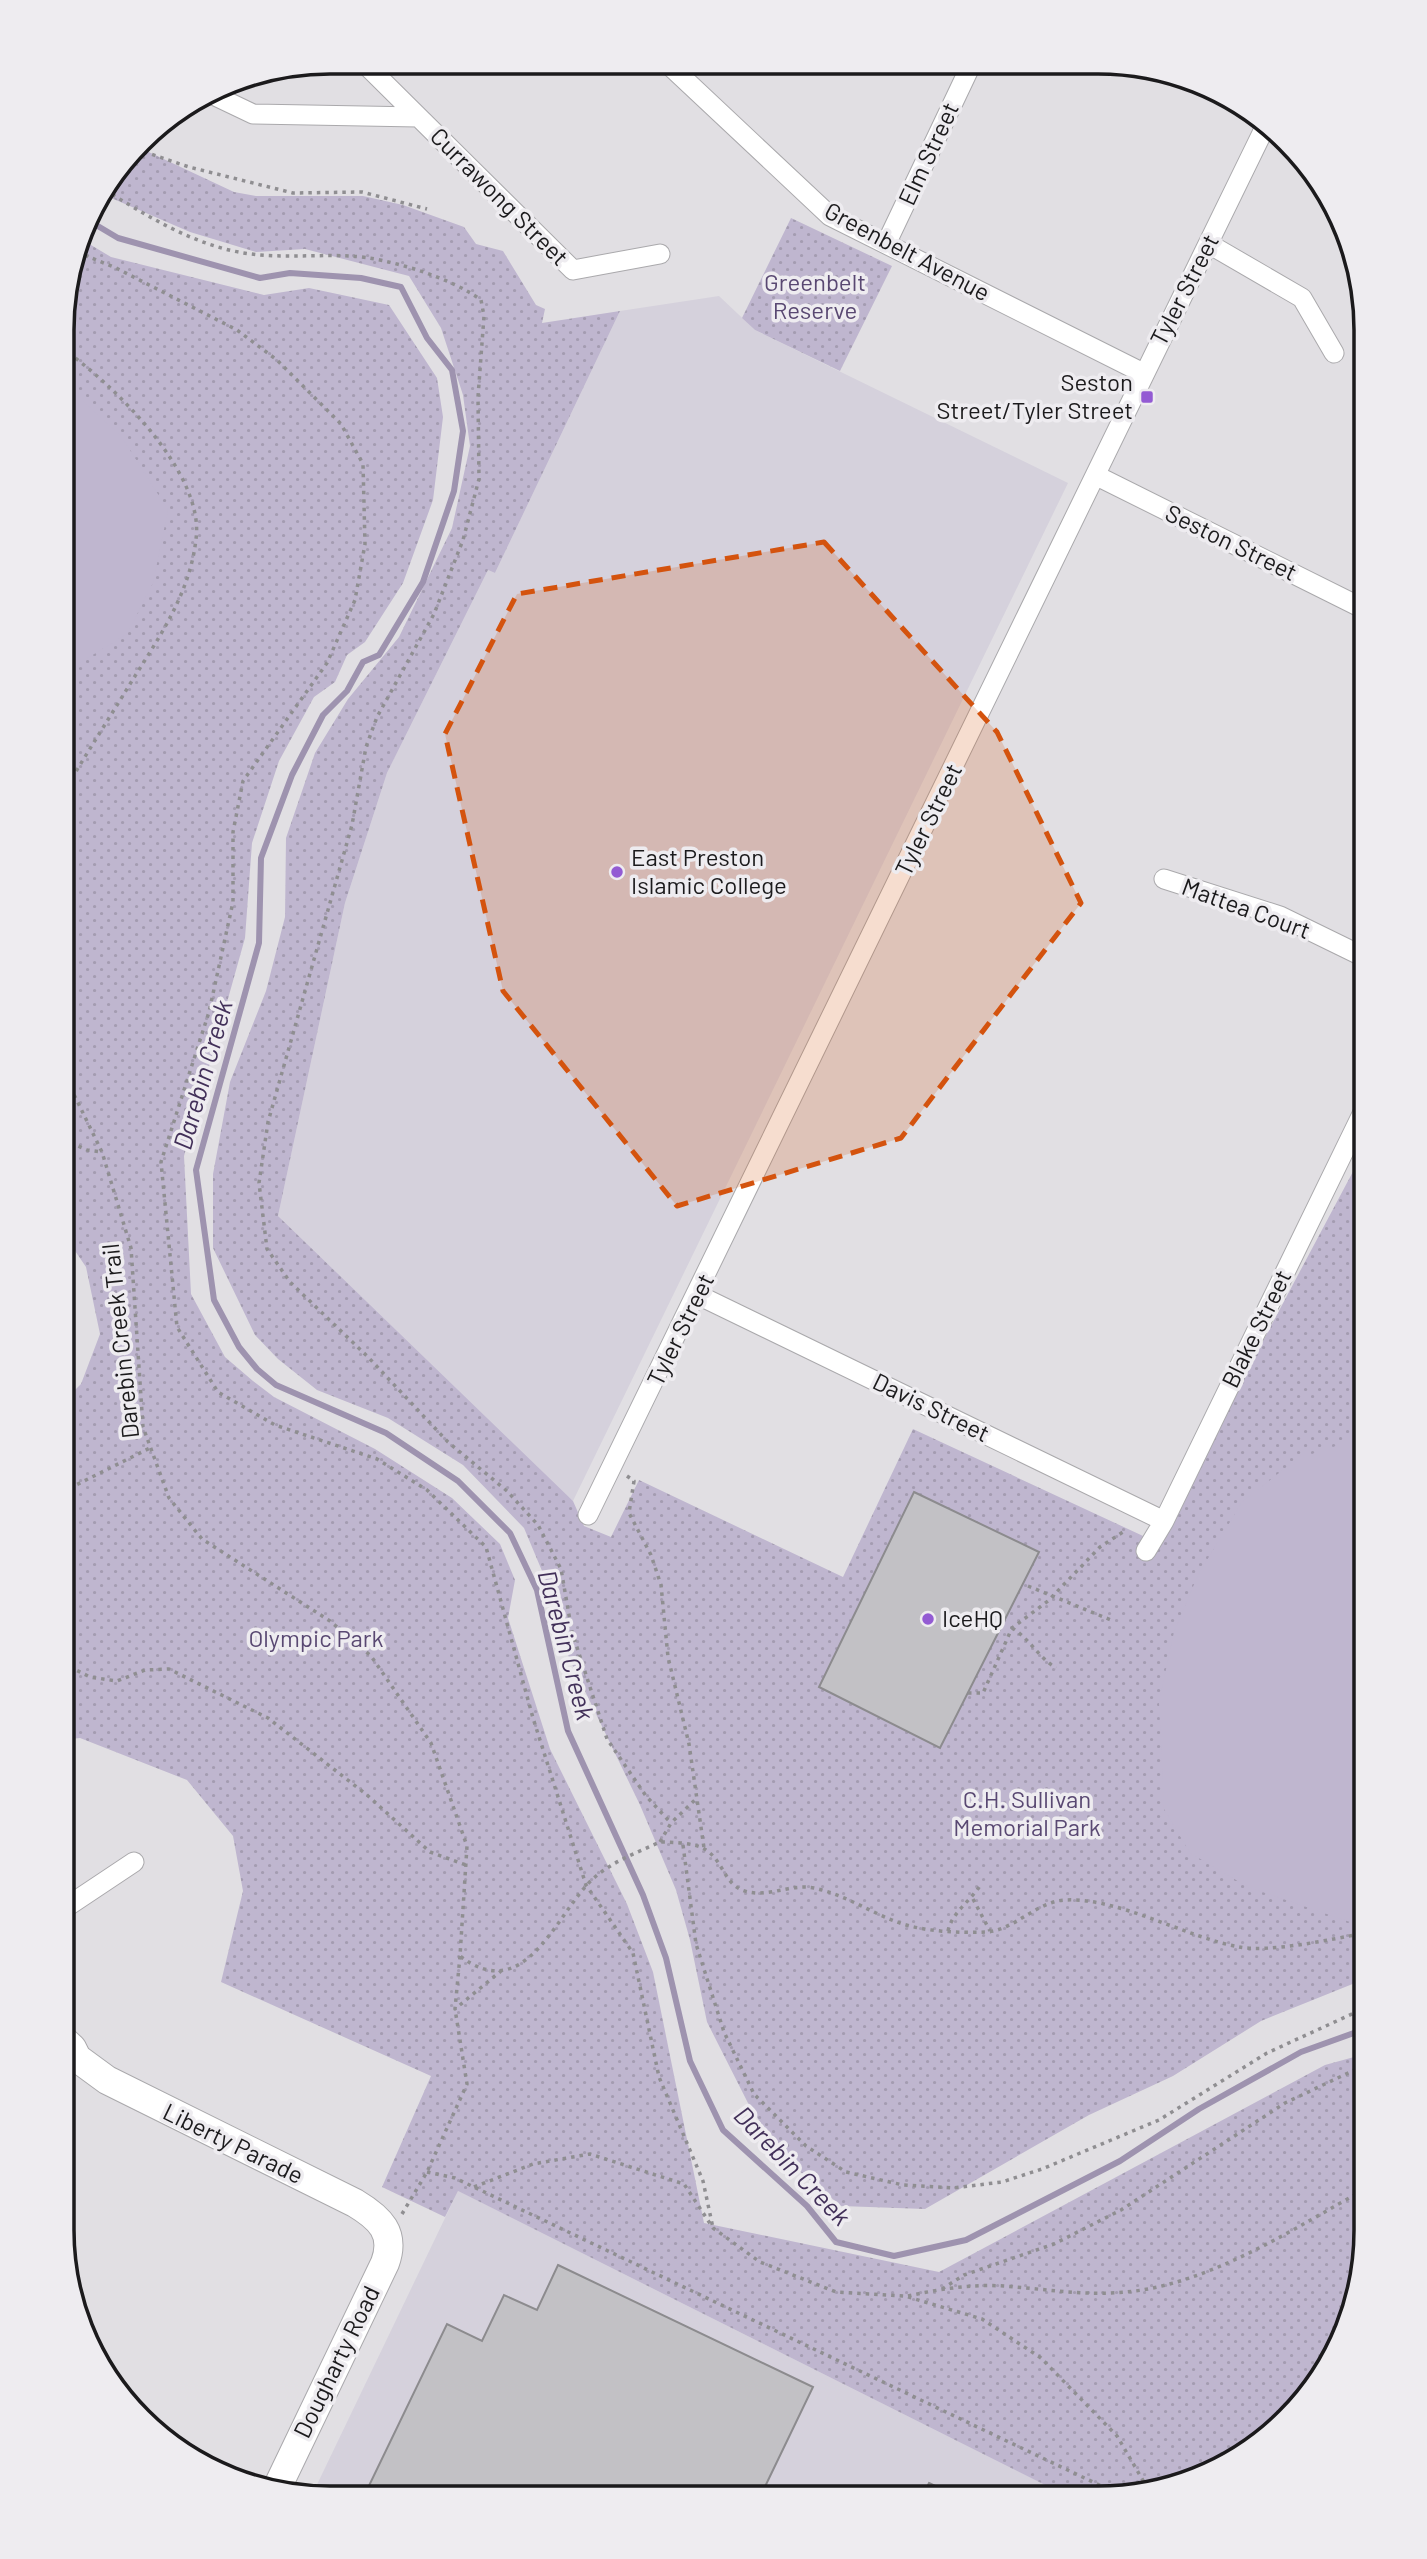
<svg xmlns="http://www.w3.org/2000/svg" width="1427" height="2559" font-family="Barlow,sans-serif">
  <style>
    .built { fill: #d5d1dc }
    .grass { fill: url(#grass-dots) }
    .garden { fill: #bfb6cf }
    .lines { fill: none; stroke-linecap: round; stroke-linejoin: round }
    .stream { stroke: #9e93af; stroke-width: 6 }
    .building { fill: #c2c1c5; stroke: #8c8b8e; stroke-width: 2 }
    .street-casing { stroke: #aaa9ac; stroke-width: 21 }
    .secondary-casing { stroke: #aaa9ac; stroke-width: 30 }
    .path { stroke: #8f8e91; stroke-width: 3.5; stroke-dasharray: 3.5 5; stroke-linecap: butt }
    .street { stroke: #fff; stroke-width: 19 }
    .secondary { stroke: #fff; stroke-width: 28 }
    .marked { fill: #d4530e; fill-opacity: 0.2; stroke: #d4530e; stroke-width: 5; stroke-dasharray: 14 9; stroke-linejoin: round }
    .poi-dot { fill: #935bd3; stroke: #eeecf0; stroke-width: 2.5 }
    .labels { text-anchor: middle; stroke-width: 7; stroke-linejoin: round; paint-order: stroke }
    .street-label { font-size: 24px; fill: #1b1a1c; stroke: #eeecf0 }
    .park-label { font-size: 24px; fill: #594872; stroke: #eeecf0 }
    .poi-label { font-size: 24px; fill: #1b1a1c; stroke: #eeecf0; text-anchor: start }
    .water-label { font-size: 26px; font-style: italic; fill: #423059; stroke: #eeecf0 }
    .rim { fill: none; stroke: #1b1a1c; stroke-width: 3.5 }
  </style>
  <defs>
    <pattern id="grass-dots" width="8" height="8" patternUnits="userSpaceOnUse" patternTransform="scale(1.75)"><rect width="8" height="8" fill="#bfb6cf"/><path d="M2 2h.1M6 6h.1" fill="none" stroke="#a49cb1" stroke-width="1.8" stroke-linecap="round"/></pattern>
  </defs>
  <rect width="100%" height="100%" fill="#e1dfe3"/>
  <!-- built -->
  <path class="built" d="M719,296L755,330L1068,483L573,1501L400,1348L278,1216L345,903L387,773L488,570L495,573L620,311Z
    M458,2191L1071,2498L312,2495Z"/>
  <!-- grass -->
  <path class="grass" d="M138,147L234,192L256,196H363L403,205L464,227L476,244L503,251L536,305L545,309L542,323L620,311L495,573L488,570L387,773L345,903L278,1216L573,1501L584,1526L611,1537L639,1480L843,1577L913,1429L1156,1542L1365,1149V1979L1261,2021L1173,2076L1089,2115L925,2209L841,2206L785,2159L750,2107L707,2022L690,1940L676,1890L640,1805L569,1658L558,1609L524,1528L463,1465L388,1418L317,1390L278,1359L255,1335L213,1248V1174L230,1082L266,991L285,917L286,838L315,753L348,699L399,637L452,528L470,446L463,395L441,328L409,276L305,249L256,252L190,232L102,194Z
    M791,218L892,266L840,371L755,330L742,318Z
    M81,239L111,257L264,295L309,288L389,305L437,378L443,417L433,500L403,583L365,642L347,655L335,682L314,697L279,761L252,843L245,938L184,1156L191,1294L225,1357L253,1381L274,1397L375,1449L452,1498L500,1544L515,1580L508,1618L550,1749L627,1904L653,1972L704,2223L939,2272L1325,2065L1365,2054V2247L1351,2316L1311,2392L1260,2443L1184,2483L1098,2498H1071L458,2191L445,2217L382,2187L431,2076L221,1982L243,1891L233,1836L187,1780L80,1738L62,1740V1403L81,1384L100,1334L86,1267L67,1239L62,1238L63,295Z"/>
  <!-- garden -->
  <path class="garden" d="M63,383L121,436L168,510L153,583L127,634L63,673Z
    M1357,1439L1365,1440V1921L1353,1923L1248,1887L1190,1853L1164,1809L1159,1702L1174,1632L1198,1575L1242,1502L1297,1459Z"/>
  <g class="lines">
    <!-- stream -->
    <path class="stream" d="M86,219L118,238L260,278L290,273L361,278L401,287L427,338L452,370L463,431L454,491L423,582L379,655L363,662L347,691L323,715L292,775L261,858L259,943L196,1170L214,1300L239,1347L257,1369L276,1385L386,1433L458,1481L510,1533L537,1590L568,1731L643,1895L666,1958L690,2061L723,2130L807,2206L836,2242L894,2256L966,2240L1120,2161L1199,2109L1301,2052L1365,2029"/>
  </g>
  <!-- building -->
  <path class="building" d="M914,1492L1039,1552L940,1748L819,1687Z
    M558,2265L813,2387L760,2497L364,2496L447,2324L482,2341L504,2295L537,2310Z
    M929,2483L958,2497H922Z"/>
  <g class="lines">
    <!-- street casing -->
    <g class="street-casing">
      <path id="street" d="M362,61L573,270L660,254
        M667,63L830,216L1143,373
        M209,93L253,114L418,117
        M886,244L971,65
        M1209,244L1302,298L1334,353
        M1097,476L1366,610
        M1164,879L1280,916L1366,958
        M698,1295L1164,1521
        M588,1515L1267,123
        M1146,1551L1164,1521L1366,1106
        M62,1910L134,1862"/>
    </g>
    <!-- secondary casing -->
    <g class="secondary-casing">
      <path id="secondary" d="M61,2038L72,2048L77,2058L107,2080L355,2203C380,2218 396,2233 385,2263L276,2490"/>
    </g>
    <!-- path -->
    <path class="path" d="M136,149L189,167L293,193L362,192L427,209
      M105,190C144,214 184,239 229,250C270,260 310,254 351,256C388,258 452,278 481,300L484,316L478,397L479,479L463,540L434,614L377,717L366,747L352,825L268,1122L259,1183L267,1249L290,1282L368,1357L448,1442L507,1491L538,1525L561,1569L572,1632L607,1739L646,1796L671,1823
      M77,252L116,268L237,330L277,360L341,424L363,464L365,544L355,600L327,663L243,781L233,832V902L209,1012L161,1162L177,1327L218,1392L275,1425L377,1459L427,1490L486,1547L533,1718L586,1885L633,1953L659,2077L703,2181L713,2228
      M63,793C85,756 108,720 130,684C158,639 190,594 196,539C205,473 113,384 63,349
      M63,1072L102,1152L131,1248L143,1427L169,1498L202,1539L330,1621L371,1656L431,1743L467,1846L460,1956C522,2004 553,1923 586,1886C605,1864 634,1854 660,1842C672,1842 697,1843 706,1850C727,1864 723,1891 756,1893C775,1894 794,1884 814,1888C843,1894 870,1912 897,1922C924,1932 959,1933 987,1932C1014,1930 1038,1901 1065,1900C1118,1897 1185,1937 1239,1947C1269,1953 1333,1939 1365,1933
      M63,1139L87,1150L102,1152
      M627,1476L634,1481L629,1513L651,1555L661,1585L668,1657L689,1744L704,1848
      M62,1492L150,1448
      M1028,1586L1111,1620
      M1012,1628C1030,1639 1038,1657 1056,1668
      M62,1663L90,1677L117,1681L145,1670L169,1669L268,1718L367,1795L430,1852L466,1865
      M968,1693H983L1012,1628L1048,1601L1100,1547L1123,1532
      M660,1842L671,1823L698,1797
      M683,1845L696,1944L724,2032L754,2094L806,2146L846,2172L903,2185L953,2188L1002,2182L1042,2169L1159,2120L1267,2053L1365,2008
      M973,1899L990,1931
      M948,1931C952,1912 971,1901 981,1884
      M460,1956L455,2009L501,1971
      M427,2172L455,2178L1118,2494
      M474,2187L533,2164L590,2154L684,2184L713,2228L760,2262L836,2292L905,2296L982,2319L1041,2358L1117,2436L1148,2489
      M402,2214L427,2172L467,2084L455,2009
      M942,2289L964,2275L1054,2244L1121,2210L1285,2103L1365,2065
      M908,2296C939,2289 972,2284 1004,2286C1045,2289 1085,2296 1126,2292C1208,2285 1295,2228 1365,2189"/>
    <!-- street -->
    <use href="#street" class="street"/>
    <!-- secondary -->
    <use href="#secondary" class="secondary"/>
  </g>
  <!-- marked area -->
  <path class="marked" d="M824,542L997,732L1081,903L901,1138L677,1206L503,991L445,734L517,594Z"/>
  <!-- markers -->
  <g class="poi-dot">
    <rect x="1140" y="390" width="14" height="14" rx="3.5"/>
    <circle cx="617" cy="872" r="7"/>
    <circle cx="928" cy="1619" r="7"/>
  </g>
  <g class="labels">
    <!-- street labels -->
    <g class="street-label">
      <text transform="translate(929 154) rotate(-65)" y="8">Elm Street</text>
      <text transform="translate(499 197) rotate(45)" y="8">Currawong Street</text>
      <text transform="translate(907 252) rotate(28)" y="8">Greenbelt Avenue</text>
      <text transform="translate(1185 290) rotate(-63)" y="8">Tyler Street</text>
      <text transform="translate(1231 543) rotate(26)" y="8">Seston Street</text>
      <text transform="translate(929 820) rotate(-64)" y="8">Tyler Street</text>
      <text transform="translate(1246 909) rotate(20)" y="8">Mattea Court</text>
      <text transform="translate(1257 1329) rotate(-64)" y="8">Blake Street</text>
      <text transform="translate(681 1330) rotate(-64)" y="8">Tyler Street</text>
      <text transform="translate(121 1341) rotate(-96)" y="8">Darebin Creek Trail</text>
      <text transform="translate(931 1408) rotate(26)" y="8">Davis Street</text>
      <text transform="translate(233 2144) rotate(26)" y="8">Liberty Parade</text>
      <text transform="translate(337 2362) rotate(-64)" y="8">Dougharty Road</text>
    </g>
    <!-- park labels -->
    <g class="park-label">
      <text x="815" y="291">Greenbelt<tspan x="815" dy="28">Reserve</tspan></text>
      <text x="316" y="1647">Olympic Park</text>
      <text x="1027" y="1808">C.H. Sullivan<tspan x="1027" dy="28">Memorial Park</tspan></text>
    </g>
    <!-- poi labels -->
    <g class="poi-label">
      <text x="1133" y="391" text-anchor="end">Seston<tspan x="1133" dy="28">Street/Tyler Street</tspan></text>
      <text x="631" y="866">East Preston<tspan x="631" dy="28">Islamic College</tspan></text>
      <text x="942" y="1627">IceHQ</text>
    </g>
    <!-- water labels -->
    <g class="water-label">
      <text transform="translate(203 1075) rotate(-74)" y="9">Darebin Creek</text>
      <text transform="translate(566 1645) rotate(75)" y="9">Darebin Creek</text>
      <text transform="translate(792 2166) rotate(46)" y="9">Darebin Creek</text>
    </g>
  </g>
  <!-- crop -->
  <path d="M0 0H1427V2559H0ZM330 74H1098A256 256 0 0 1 1354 330V2230A256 256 0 0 1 1098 2486H330A256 256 0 0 1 74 2230V330A256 256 0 0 1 330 74Z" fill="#eeecf0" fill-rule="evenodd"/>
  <path class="rim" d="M330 74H1098A256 256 0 0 1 1354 330V2230A256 256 0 0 1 1098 2486H330A256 256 0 0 1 74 2230V330A256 256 0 0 1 330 74Z"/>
</svg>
